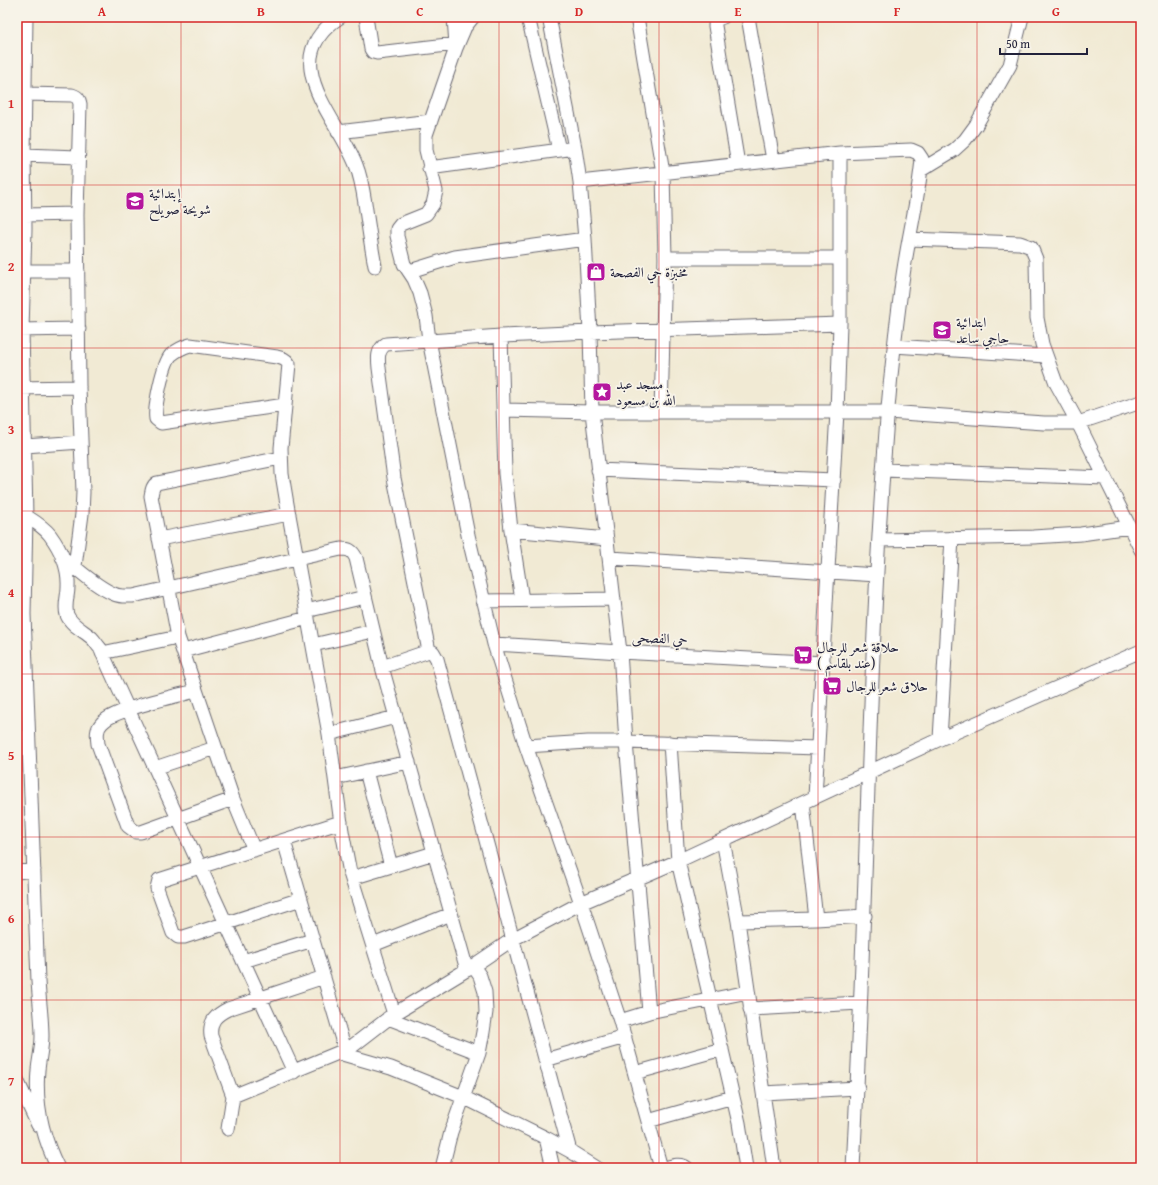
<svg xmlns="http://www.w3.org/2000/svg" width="1158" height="1185" font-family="'Gentium Book Plus',Amiri,serif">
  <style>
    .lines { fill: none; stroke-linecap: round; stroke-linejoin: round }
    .street-casing { stroke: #6a6871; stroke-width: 15 }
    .street { stroke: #fff; stroke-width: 13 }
    .grid { fill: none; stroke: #d62828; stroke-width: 1; stroke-opacity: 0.55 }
    .labels { text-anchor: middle; stroke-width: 3.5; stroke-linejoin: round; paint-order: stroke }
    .poi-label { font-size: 14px; fill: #22223b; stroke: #f7f3e8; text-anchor: start }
    .street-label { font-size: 14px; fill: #22223b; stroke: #f7f3e8 }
    .neatline { fill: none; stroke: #d62828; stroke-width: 1.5 }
    .grid-label { font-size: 13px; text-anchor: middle; font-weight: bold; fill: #d62828 }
  </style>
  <rect width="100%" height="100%" fill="#f7f3e8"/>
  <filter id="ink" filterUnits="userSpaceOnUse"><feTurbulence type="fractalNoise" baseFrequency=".025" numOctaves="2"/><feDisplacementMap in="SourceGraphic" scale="8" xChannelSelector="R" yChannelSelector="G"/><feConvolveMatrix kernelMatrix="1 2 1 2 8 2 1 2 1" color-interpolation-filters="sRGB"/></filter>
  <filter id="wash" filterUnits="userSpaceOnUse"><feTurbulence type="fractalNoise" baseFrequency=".012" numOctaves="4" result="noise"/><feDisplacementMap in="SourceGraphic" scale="16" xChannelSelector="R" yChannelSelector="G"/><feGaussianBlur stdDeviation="0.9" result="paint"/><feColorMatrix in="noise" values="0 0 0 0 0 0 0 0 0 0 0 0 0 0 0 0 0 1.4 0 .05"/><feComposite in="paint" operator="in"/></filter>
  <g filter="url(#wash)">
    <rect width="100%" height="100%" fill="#f1ead4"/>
  </g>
  <g filter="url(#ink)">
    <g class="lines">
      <!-- street casing -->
      <g class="street-casing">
        <path id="street" d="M26,17L24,155L25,229L22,330L26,516L24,614L38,981C39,999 42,1018 42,1036C42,1048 39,1059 38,1070C35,1104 43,1138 58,1168
          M340,17C274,60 337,116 356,165C361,177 363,190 365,203C368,224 371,245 375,266
          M366,17L371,49L373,52L377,53L456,44
          M454,17L456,45
          M473,17L465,27L456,48L426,135V150L436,191L433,204L426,214L401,224L397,229V236L404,264L414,279L420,293L426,316L429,340L468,535L494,644L526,746L581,903L620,1021L661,1168
          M528,17L559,150
          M549,17L575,148L580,182L585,239L590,332L592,412L620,652L626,742L649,1012
          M637,17L663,173L665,258L661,412
          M723,17C717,19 715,20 715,26L738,164
          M748,17L773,160
          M25,94L72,95C78,97 79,99 80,104L77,214L79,387L83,492L82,514L75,566
          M338,132L431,121
          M24,155L78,157
          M429,168L575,148
          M921,170L954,150L965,140L976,125L1010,65L1022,17
          M580,182L840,153L911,150L918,153L922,159C918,203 906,246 901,290C893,350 887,411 883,472C867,704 866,936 853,1168
          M25,215L77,214
          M909,239L1020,243L1031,247L1036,259L1037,318L1042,344L1056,383L1078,423L1141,550
          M665,258H840
          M17,271H78
          M410,271L455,257L585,239
          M17,330L79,329
          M501,336L505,473L511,530L522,600
          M894,346L1046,356
          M17,388L79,387
          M285,405L161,423L156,419C154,407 163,364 171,355C177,350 183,347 190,345L277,357C282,358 286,359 289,364L281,448L282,474L287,504L329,734L342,831L350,873L394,1014
          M504,410L592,412H888L1044,423H1078L1141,402
          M25,446L81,442
          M598,470L834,480
          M883,470L1105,478
          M26,516C34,521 44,527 50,535C61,550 69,569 68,587C68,597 64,605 67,615C71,625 84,631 92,638C95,641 97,645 100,648L294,1072
          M511,530L607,539
          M159,539L289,514
          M879,540L1033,537L1081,534L1129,527
          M62,557C78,569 96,587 114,594C120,597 127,596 133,596L341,549C349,549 352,550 356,558L382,667L467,970
          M610,558L877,575
          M483,601L614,599
          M306,611L365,597
          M494,644L620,652L824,663
          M313,645L373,631
          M183,651L308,618
          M102,653L178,637
          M382,667L429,651
          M196,691C176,696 114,709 102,723C96,729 97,736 98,744L128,826L136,832H141L233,799
          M329,734L396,717
          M940,739L952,538
          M670,743L678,861L739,1123L746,1168
          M526,746L588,742H626L818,748
          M155,768L215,748
          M366,771L391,866
          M335,778L409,762
          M815,797L837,412L840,324V153
          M803,803L816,919
          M723,840L738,921L774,1168
          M284,841L345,1050
          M254,850L233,799L178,637L151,496C152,491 152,486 157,483L281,458
          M17,872L34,870
          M352,878L434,853
          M301,899L184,937H178L173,933L157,888L159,880L341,822
          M738,921L816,919L865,916
          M373,945L451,914
          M243,961L313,940
          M750,1009L860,1003
          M388,1018L479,1053
          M620,1021L649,1012L748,992
          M339,1053L391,1068L463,1097L546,1138L570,1151L597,1168
          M545,1060L625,1037
          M635,1073L722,1049
          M17,1080L38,1125
          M763,1093L858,1088
          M233,1096L211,1036C209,1021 216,1015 228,1009L324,977
          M648,1121L733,1097
          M228,1129L233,1096L350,1048L394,1014L473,966L513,939L581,903L678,861L940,739L1141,651
          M546,1138L553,1168
          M570,1151L437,659L433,652L429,651L394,478L379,368C378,358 377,350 386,344L501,336L590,332L840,324
          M442,1168L451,1132L479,1053L483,1032L486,1012L485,992L480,976L473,966
          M665,1168C672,1166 680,1163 687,1168"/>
      </g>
      <!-- street -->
      <use href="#street" class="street"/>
    </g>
  </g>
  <!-- grid -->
  <path class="grid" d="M181,17V1168M340,17V1168M499,17V1168M659,17V1168M818,17V1168M977,17V1168M17,185H1141M17,348H1141M17,511H1141M17,674H1141M17,837H1141M17,1000H1141"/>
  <!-- icons -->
  <defs>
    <g id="school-square" transform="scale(1)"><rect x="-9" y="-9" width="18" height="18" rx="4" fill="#b5179e" stroke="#f7f3e8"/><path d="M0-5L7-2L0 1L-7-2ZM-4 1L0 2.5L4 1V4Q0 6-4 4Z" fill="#fff"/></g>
    <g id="shop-square" transform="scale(1)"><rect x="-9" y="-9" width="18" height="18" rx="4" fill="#b5179e" stroke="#f7f3e8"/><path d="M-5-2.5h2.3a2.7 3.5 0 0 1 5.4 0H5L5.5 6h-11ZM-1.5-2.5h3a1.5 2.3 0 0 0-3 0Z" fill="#fff"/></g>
    <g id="sight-square" transform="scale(1)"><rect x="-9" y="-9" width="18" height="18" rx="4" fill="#b5179e" stroke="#f7f3e8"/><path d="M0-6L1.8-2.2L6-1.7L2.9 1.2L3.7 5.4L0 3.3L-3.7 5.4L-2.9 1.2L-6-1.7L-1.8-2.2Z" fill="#fff"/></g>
    <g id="supermarket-square" transform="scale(1)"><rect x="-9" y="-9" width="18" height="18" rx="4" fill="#b5179e" stroke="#f7f3e8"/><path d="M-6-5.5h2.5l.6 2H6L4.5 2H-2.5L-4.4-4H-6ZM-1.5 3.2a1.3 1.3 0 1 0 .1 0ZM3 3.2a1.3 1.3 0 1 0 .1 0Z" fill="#fff"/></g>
  </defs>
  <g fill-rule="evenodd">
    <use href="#school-square" x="135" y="201"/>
    <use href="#shop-square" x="596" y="272"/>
    <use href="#school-square" x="942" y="330"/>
    <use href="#sight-square" x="602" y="392"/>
    <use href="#supermarket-square" x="803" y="655"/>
    <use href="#supermarket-square" x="832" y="686"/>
  </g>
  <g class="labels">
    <!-- poi labels -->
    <g class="poi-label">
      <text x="149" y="198">إبتدائية<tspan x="149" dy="16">شويحة صويلح</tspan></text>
      <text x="610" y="277">مخبزة حي الفصحة</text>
      <text x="956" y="327">ابتدائية<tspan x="956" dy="16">حاجي ساعد</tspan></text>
      <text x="616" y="389">مسجد عبد<tspan x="616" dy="16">الله بن مسعود</tspan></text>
      <text x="817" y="652">حلاقة شعر للرجال<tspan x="817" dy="16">( عند بلقاسم)</tspan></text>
      <text x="846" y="691">حلاق شعر للرجال</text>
    </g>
    <!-- street labels -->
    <g class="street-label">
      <text transform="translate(660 638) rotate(3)" y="5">حي الفصحى</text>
    </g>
  </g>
  <!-- margin -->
  <rect width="1158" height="1185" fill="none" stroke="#f7f3e8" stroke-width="44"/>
  <!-- scale -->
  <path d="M1000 48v6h87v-6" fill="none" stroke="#22223b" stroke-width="2"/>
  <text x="1006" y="48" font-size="12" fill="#22223b" stroke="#f7f3e8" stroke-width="3" paint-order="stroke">50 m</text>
  <rect x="22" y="22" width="1114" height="1141" class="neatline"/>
  <g class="grid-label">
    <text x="102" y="16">A</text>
    <text x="261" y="16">B</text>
    <text x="420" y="16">C</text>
    <text x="579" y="16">D</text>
    <text x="738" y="16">E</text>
    <text x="897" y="16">F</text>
    <text x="1056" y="16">G</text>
    <text x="11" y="108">1</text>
    <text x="11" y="271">2</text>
    <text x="11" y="434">3</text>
    <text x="11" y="597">4</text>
    <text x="11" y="760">5</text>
    <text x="11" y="923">6</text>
    <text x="11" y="1086">7</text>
  </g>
</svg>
